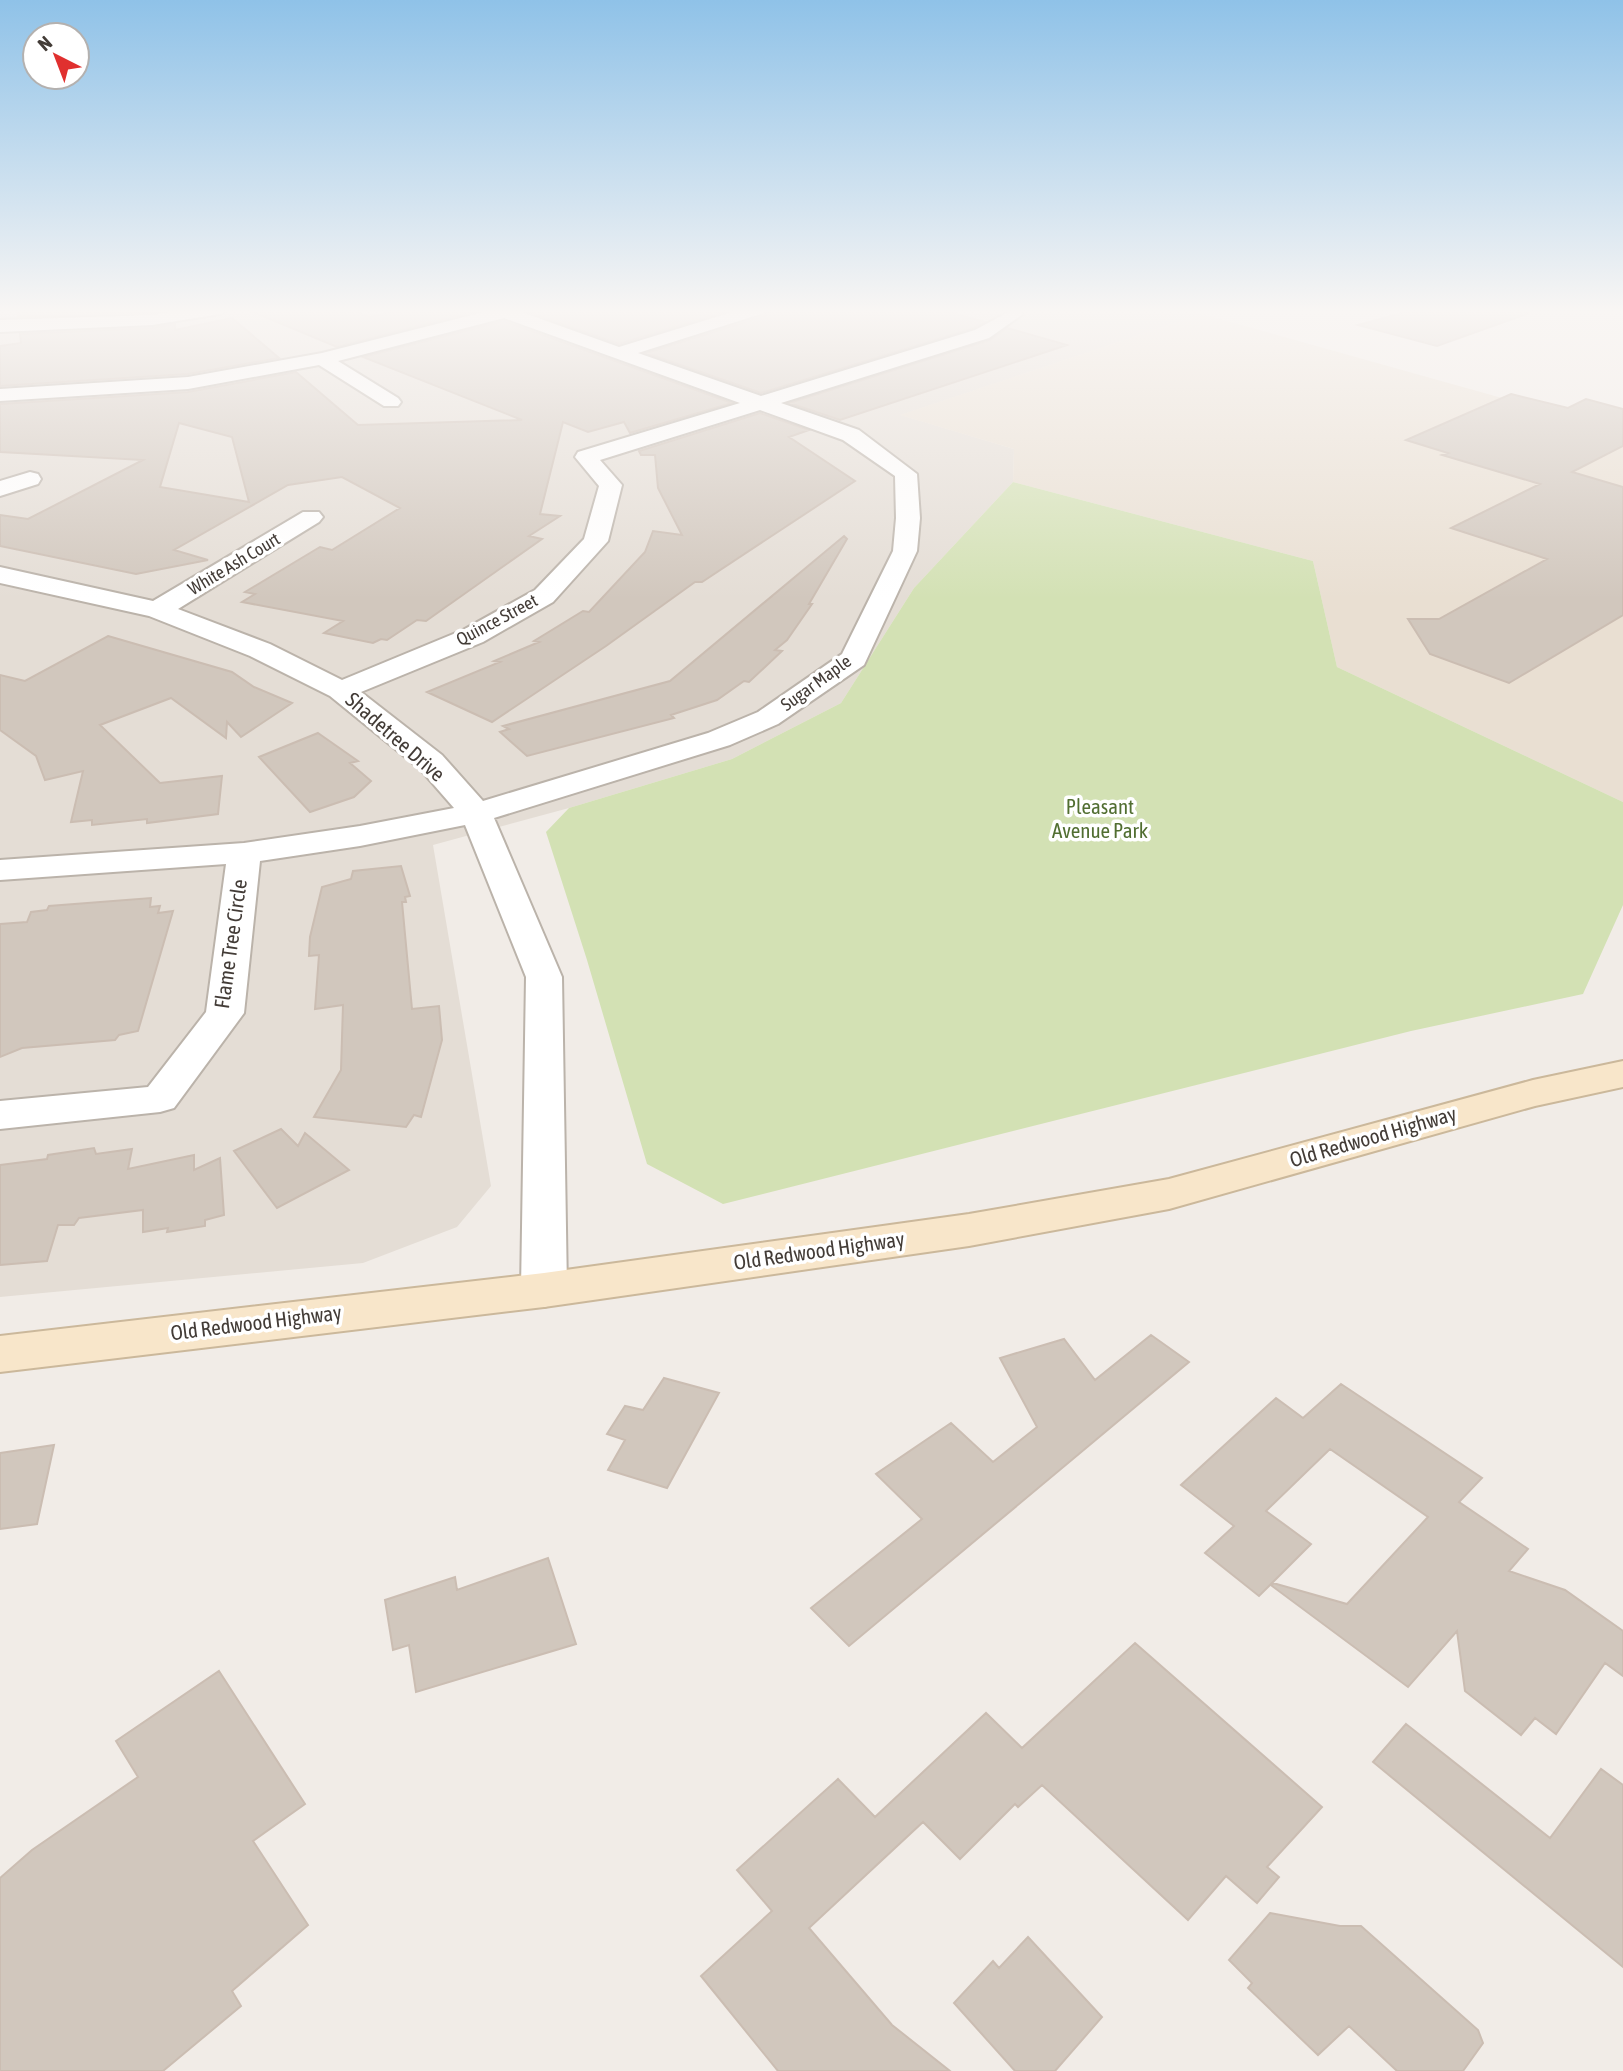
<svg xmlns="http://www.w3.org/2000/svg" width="1623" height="2071" font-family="'Asap Condensed',sans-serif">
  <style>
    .residential { fill: #e4ddd5 }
    .education { fill: #e9dfd2 }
    .green { fill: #d3e1b4 }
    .building { fill: #d1c7bd; stroke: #cbbdb2; stroke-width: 2; fill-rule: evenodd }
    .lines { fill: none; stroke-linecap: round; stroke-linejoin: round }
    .street-casing { stroke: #bbb3aa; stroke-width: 4 }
    .secondary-casing { stroke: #cbb89b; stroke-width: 4 }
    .street { fill: #fff; fill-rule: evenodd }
    .secondary { fill: #f8e6ca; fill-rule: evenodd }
    .labels { text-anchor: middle; stroke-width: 7; stroke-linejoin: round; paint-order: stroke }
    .far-street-label { font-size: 18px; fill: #433c37; stroke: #fff }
    .street-label { font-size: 21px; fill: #433c37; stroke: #fff }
    .park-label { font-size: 21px; fill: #516e31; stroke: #fff }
  </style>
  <rect width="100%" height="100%" fill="#f1ece7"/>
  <!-- residential -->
  <path class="residential" d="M0,309H1181L1202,314L901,415L1014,449L1013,482L914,588L841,703L732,759L569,808L433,845L491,1186L457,1227L363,1263L0,1297Z"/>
  <!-- education -->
  <path class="education" d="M1202,314L1623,432V802L1337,667L1313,561L1013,482L1014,449L900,415Z"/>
  <!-- green -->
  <path class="green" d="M1013,482L1313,561L1337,667L1623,802V905L1583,994L1411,1031L723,1204L647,1164L587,960L546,832L569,808L732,759L841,703L914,588Z"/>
  <!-- building -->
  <path class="building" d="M17,309H174L152,312L18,317Z
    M246,309H349L370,317L405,309H484L337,347Z
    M520,309H734L619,344Z
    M770,309H938L985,322L974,328L761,393L646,353L765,316Z
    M1417,309H1528L1529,313L1437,346L1358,325Z
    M232,318L279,358L188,374L0,386V346L21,343L20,334L152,328L175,324V330Z
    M504,321L732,403L630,433L624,422L588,432L563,422L540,514L560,516L529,536L542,539L426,621L417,620L387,640L381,639L373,643L324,633L343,621L242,602L255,594L245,592L320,547L332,550L400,508L342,477L288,485L174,550L208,560L136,574L0,546V515L28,519L143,460L0,452V404L188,392L296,372L358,425L522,420L363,357ZM179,423L232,437L249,502L160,487Z
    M1007,328L1067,345L840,420L789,403L990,340Z
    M1511,394L1568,408L1586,399L1623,409V446L1572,472L1623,487V615L1509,683L1430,654L1408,619H1439L1547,559L1451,528L1540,484L1442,455L1448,453L1406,440Z
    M760,413L809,430L789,437L855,481L702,582H695L606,646L492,722L427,692L500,662L494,661L539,642L534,641L583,611L589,612L645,552L653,531L682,535L658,488L655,455H641L639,451Z
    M844,536L847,539L809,604H812L787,640L775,650L782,651L749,682L744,681L717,700L671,715L674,718L527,756L500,732L509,729L503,726L670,681Z
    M108,636L232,672L254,687L292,703L241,737L227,722L226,738L171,698L100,725L160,783L222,776L218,814L147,823V819L92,825V820L71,822L83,771L45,780L36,756L0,730V675L25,681Z
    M318,733L358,761L350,763L371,781L354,797L310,812L259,757Z
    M401,866L410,896L405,897L406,902H402L412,1009L439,1006L442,1040L421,1117L414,1115L406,1127L314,1117L341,1070L343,1005L315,1009L319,955L309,956L310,937L322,887L351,879L353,871Z
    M151,898L150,907L160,906L158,913L173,911L138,1031L119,1035L115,1040L22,1048L0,1057V924L27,922L31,912L47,910L49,906Z
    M281,1129L298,1146L305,1133L349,1170L277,1208L234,1151Z
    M94,1148L96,1154L132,1149L128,1169L194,1155V1170L220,1158L224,1215L205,1220V1226L167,1232L168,1228L143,1232V1210L79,1218L74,1225H58L47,1261L0,1265V1165L47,1159L48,1155Z
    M1151,1335L1189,1362L849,1646L811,1608L922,1519L876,1474L951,1423L993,1462L1037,1427L1000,1358L1064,1339L1095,1380Z
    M664,1378L719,1393L667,1488L608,1470L625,1440L607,1434L625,1406L643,1410Z
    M1341,1384L1482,1478L1459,1502L1528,1549L1509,1571L1565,1590L1623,1631V1676L1605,1663L1556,1734L1535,1718L1521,1735L1465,1691L1457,1631L1408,1687L1272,1586L1273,1583L1347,1604L1428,1517L1330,1449L1266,1511L1311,1544L1259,1596L1205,1553L1234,1526L1181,1485L1276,1398L1303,1418Z
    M54,1445L37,1524L0,1529V1453Z
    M548,1558L576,1644L416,1692L409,1645L393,1650L385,1600L455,1577L457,1590Z
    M1135,1643L1322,1807L1267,1867L1279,1877L1257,1903L1226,1876L1188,1920L1042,1785L1018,1807L1015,1804L960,1859L923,1822L809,1928L892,2025L950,2071H778L701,1976L772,1911L737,1870L838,1779L875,1817L986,1713L1022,1748Z
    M219,1671L305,1804L253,1841L308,1925L232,1991L241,2006L163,2071H0V1878L32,1850L138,1777L116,1741Z
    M1406,1724L1550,1838L1601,1769L1623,1785V1967L1373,1762Z
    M1270,1913L1340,1926H1361L1478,2030L1483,2043L1463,2071H1397L1349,2026L1318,2055L1248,1988L1252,1983L1229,1960Z
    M1028,1937L1102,2017L1055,2071H1015L954,2003L993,1961L999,1968Z"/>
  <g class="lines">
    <!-- street casing -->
    <g class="street-casing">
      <path id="street" d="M189,309H229L220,314L152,325L0,332V320L152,315Z
        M486,309H513L619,347L742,309H767L764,313L638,353L761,396L975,330L1014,309L1023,314L989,338L781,403L859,430L917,474L920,518L917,551L864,665L778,724L730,745L494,818L562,977L567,1290L560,1302L544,1307L528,1302L521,1290L526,977L465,825L360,846L260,861L244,1013L174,1108L160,1112L0,1129V1101L148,1087L206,1012L226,864L0,880V860L244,843L360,826L454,808L420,769L330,696L250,656L149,616L0,583V567L153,601L303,512H319L323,517L319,522L178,609L270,644L342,680L463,630L535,590L584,539L599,486L575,457L578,452L740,403L504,318L338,361L398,398L401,402L398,406H384L319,365L188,389L0,401V389L188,377L322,353L488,311ZM760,410L843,440L895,476L896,518L893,551L842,654L758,712L708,733L483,801L442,755L361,692L483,642L553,602L608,541L622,485L600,460Z
        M30,472L38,474L41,479L38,484L0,496V481Z"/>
    </g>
    <!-- secondary casing -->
    <g class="secondary-casing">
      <path id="secondary" d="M1623,1061V1087L1535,1106L1169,1209L969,1246L544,1307L0,1372V1336L544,1273L969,1214L1169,1179L1533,1080Z"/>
    </g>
    <!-- street -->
    <use href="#street" class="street"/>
    <!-- secondary -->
    <use href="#secondary" class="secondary"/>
  </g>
  <!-- sky -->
  <linearGradient id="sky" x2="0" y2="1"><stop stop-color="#8fc2e8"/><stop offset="0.52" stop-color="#f9f6f4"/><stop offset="1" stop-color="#f9f6f4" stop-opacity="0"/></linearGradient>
  <rect width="1623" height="599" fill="url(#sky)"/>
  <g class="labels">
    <!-- far-street labels -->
    <g class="far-street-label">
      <text transform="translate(234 564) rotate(-31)" y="6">White Ash Court</text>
      <text transform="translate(497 620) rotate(-28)" y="6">Quince Street</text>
      <text transform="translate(816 683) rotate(-36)" y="6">Sugar Maple</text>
    </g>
    <!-- street labels -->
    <g class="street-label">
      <text transform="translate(395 737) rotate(41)" y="7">Shadetree Drive</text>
      <text transform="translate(231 944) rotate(-82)" y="7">Flame Tree Circle</text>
      <text transform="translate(1373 1137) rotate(-16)" y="7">Old Redwood Highway</text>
      <text transform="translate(819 1251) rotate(-8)" y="7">Old Redwood Highway</text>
      <text transform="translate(256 1323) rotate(-7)" y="7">Old Redwood Highway</text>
    </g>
    <!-- park labels -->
    <g class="park-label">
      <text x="1100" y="814">Pleasant<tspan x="1100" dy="24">Avenue Park</tspan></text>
    </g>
  </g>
  <!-- north arrow -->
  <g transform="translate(56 56) rotate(318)"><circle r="33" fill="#ffffff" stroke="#b4b1af" stroke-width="2"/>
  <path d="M0-5L12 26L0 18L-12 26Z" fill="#e0302f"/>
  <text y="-10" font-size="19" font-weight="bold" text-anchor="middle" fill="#433c37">N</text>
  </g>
</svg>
